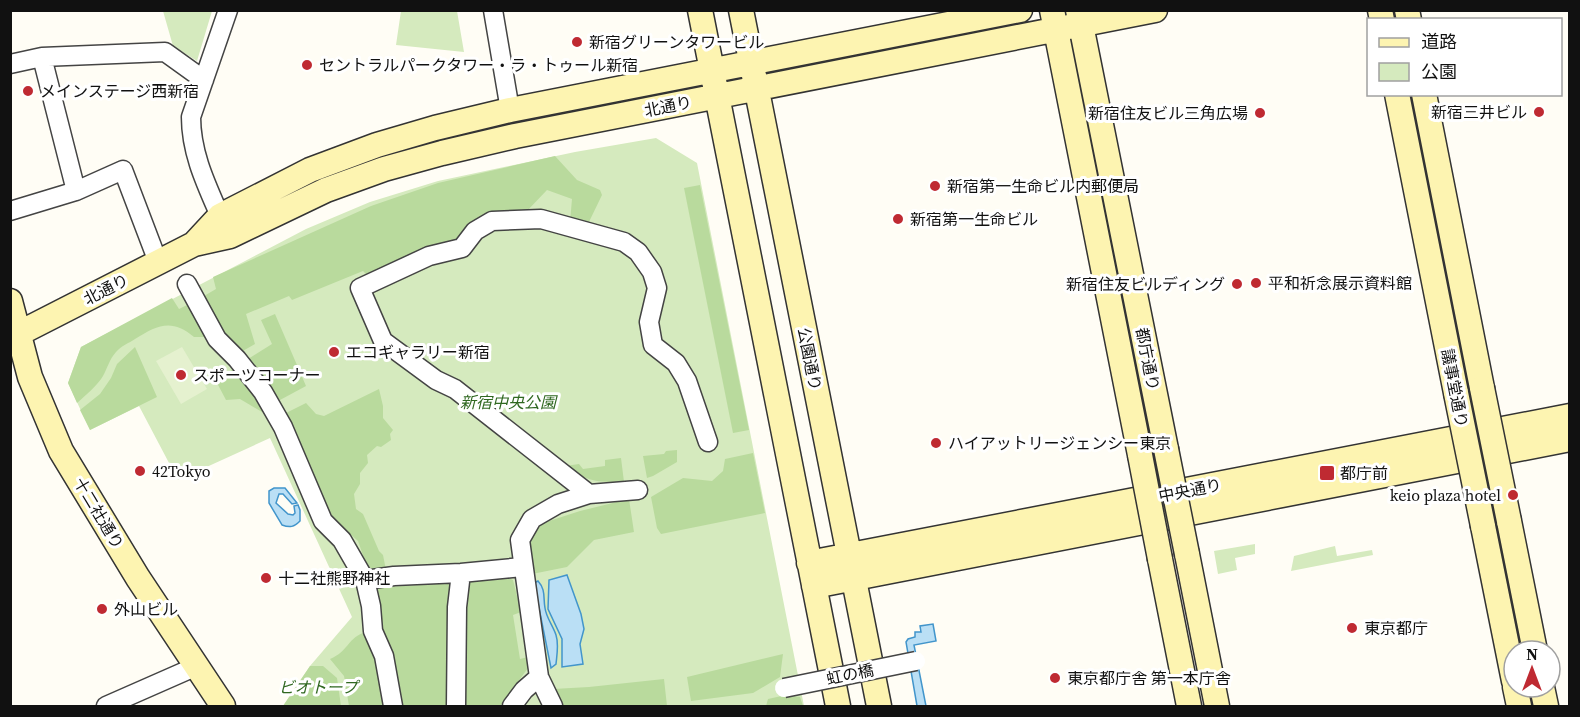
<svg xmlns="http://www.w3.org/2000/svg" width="1580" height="717" font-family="'Source Serif 4','Noto Sans JP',serif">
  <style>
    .green { fill: #d5eabe }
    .forest { fill: #b9da9d }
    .pitch { fill: #e5f1cf }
    .water { fill: #badff5; stroke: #4295cb; stroke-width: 1.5 }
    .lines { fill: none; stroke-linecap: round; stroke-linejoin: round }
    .street-casing { stroke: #444; stroke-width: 21 }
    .secondary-casing { stroke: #333; stroke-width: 27 }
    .street { stroke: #fff; stroke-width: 18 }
    .secondary { stroke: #fdf4b1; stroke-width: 24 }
    .street-bridge-casing { stroke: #444; stroke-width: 21; stroke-linecap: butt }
    .secondary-bridge-casing { stroke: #333; stroke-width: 27; stroke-linecap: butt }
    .street-bridge { stroke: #fff; stroke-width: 18 }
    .secondary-bridge { stroke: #fdf4b1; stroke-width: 24 }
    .poi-dot { fill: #bf2a32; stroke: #fff; stroke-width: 2 }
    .labels { text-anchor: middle; stroke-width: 6; stroke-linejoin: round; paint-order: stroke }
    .poi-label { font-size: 16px; fill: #111; stroke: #fff; text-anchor: start }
    .street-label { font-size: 16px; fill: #111; stroke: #fff }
    .park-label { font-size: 16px; font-style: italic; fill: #306821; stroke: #fff }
  </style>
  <rect width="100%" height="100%" fill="#fffdf5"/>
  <!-- green -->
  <path class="green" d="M163,11H212L197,61L173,46Z
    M401,11H457L464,52L396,45Z
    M656,138L697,163L804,706H283L310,666L352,617L270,438L178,480L139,406L90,430L68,383L81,347L306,229L370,202L438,181L575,152Z
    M1255,544V554L1235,558L1237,570L1218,574L1214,551Z
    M1335,546L1337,556L1372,550L1373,555L1291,571L1294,556Z"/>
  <!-- forest -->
  <path class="forest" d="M555,156L577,180L600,190L602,195L587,226L570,222L572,199L547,190L526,212L455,242L368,276L363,271L292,300L289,296L246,314L255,344L241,352L225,335L204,296L216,289L213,277L371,206L438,183Z
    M700,185L749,430L733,433L684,188Z
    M172,298L179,309L189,304L207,332L204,337H194C172,318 157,325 135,339C129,343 121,346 116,352C109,360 108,367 103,376C97,386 86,395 77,403L68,383L81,347Z
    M275,314L306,386L280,400L248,359L272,344L261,320Z
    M135,347L157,397L90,430L80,410L100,394L111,378L117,364Z
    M235,368L267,412H262L240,399L226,400L216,381Z
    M379,389L383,406V418L393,430L390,434L391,440L381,447L377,446L367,455L368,463L360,473V484L354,494L356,509L363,514L379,551L383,555L386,570L371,571L365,561L358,541L329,515L321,491L306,463L289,419L284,414L306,403L316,414L324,416Z
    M677,450V462L653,476L647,478L643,456L664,454L666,451Z
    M753,453L765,513L661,534L657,528L651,497L683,478L712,481L723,471L725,459Z
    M621,458L624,482C596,482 588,482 565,466L579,464L583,469L605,466V460Z
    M629,499L634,532L594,540L567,567L532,574L528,544L531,535L543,523L580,511Z
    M505,576L513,580L521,612L513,615L520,659L528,657V668L500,706H464L466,594L470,580Z
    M451,580L447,633L448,706H400L396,672L388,646L379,629L373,588L421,585Z
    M363,633L376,659L384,706H349L344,676L330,659C349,651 346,640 363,633Z
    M783,654L780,677L753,693L691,701L687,677Z
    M310,666H323L337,678L341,706H283Z
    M664,679L667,706H562L555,699L553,689L589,687Z
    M786,695L800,697L803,706H766L768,699Z"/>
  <!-- pitch -->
  <path class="pitch" d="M182,347L207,389L181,404L156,361Z"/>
  <!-- water -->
  <path class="water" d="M274,488H285L297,503L292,504L283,494H279L276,503L288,514L293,515L295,513L294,506L298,505L300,510V521C294,527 290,528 282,525L269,503V491Z
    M567,575L581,614L584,629L580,644L583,664L562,667V639L548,609L549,580Z
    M538,581C546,590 543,597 545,608C546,617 553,626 556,635C559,644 557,654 556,664L551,668L534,583Z
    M933,624L936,641L914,645L926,706H917L906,642L908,639L915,637V632H921L920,626Z"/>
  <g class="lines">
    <!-- street casing -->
    <g class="street-casing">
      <path id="street" d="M493,10L510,110
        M42,57L76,191
        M10,64L42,57L165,52L204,80
        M10,211L76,191L123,170L158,262
        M220,216C206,184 191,153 191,117L228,10
        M187,284L217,339L237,359L263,392L283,427L323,521L342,540L365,580L371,606L373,631L384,656L393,706
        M589,494L455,389L436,380L383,341L360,288L429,256L462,248L475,231L492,221L541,219L624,242L638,252L652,272L657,288L649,322L653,345L676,363L687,381L708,442
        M365,580L394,576L461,573L522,567
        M106,706L197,666
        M456,706L457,607L461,573
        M512,706L524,690L539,677
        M553,706L539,677L520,540L532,519L558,504L589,494L638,490"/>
    </g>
    <!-- secondary casing -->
    <g class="secondary-casing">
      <path id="secondary" d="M700,10L838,706
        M741,10L879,706
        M1052,10L1140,455
        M1078,10L1166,449
        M1380,10L1382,20
        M1407,10L1409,20
        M1397,94L1456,393
        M1424,94L1482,388
        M194,244L220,216L310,170L377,145L435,128L510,110L1020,10
        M10,301L30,377L61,451L138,578L223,706
        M10,338L194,244L230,236L326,190L384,169L442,153L515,136L1155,10
        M1509,521L1535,651
        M1483,526L1514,681
        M1187,554L1217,706
        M1160,559L1189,706
        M809,563L1570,416
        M814,586L1570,439
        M1515,687L1519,706
        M1542,687L1546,706"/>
    </g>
    <!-- street -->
    <use href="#street" class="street"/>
    <!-- secondary -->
    <use href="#secondary" class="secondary"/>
    <!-- street-bridge casing -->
    <g class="street-bridge-casing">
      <path id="street-bridge" d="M784,688L916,661"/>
    </g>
    <!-- secondary-bridge casing -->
    <g class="secondary-bridge-casing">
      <path id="secondary-bridge" d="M1482,388L1509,521
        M1456,393L1483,526
        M1166,449L1187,554
        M1140,455L1160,559"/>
    </g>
    <!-- street-bridge -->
    <use href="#street-bridge" class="street-bridge"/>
    <!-- secondary-bridge -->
    <use href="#secondary-bridge" class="secondary-bridge"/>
  </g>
  <!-- markers -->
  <g class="poi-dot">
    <circle cx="577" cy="42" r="6"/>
    <circle cx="307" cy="65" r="6"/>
    <circle cx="28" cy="91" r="6"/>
    <circle cx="1539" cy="112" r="6"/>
    <circle cx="1260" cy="113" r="6"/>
    <circle cx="935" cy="186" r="6"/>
    <circle cx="898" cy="219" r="6"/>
    <circle cx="1256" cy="283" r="6"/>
    <circle cx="1237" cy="284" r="6"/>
    <circle cx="334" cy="352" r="6"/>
    <circle cx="181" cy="375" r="6"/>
    <circle cx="936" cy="443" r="6"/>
    <circle cx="140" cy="471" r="6"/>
    <rect x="1319" y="465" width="16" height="16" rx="3"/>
    <circle cx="1513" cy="495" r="6"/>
    <circle cx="266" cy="578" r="6"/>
    <circle cx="102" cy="609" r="6"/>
    <circle cx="1352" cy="628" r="6"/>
    <circle cx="1055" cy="678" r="6"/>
  </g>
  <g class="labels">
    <!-- poi labels -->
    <g class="poi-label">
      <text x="589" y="48">新宿グリーンタワービル</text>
      <text x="319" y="71">セントラルパークタワー・ラ・トゥール新宿</text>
      <text x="40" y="97">メインステージ西新宿</text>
      <text x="1527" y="118" text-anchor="end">新宿三井ビル</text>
      <text x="1248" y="119" text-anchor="end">新宿住友ビル三角広場</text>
      <text x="947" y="192">新宿第一生命ビル内郵便局</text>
      <text x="910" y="225">新宿第一生命ビル</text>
      <text x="1268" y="289">平和祈念展示資料館</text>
      <text x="1225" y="290" text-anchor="end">新宿住友ビルディング</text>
      <text x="346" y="358">エコギャラリー新宿</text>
      <text x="193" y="381">スポーツコーナー</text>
      <text x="948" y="449">ハイアットリージェンシー東京</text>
      <text x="152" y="477">42Tokyo</text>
      <text x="1340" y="479">都庁前</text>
      <text x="1501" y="501" text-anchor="end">keio plaza hotel</text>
      <text x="278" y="584">十二社熊野神社</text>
      <text x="114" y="615">外山ビル</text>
      <text x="1364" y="634">東京都庁</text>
      <text x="1067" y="684">東京都庁舎 第一本庁舎</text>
    </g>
    <!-- street labels -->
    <g class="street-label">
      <text transform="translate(668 106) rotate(-11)" y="6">北通り</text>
      <text transform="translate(106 289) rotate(-27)" y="6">北通り</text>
      <text transform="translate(810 359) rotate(79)" y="6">公園通り</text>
      <text transform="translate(1148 359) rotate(79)" y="6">都庁通り</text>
      <text transform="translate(1455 388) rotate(79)" y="6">議事堂通り</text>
      <text transform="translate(1190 490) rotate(-11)" y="6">中央通り</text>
      <text transform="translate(99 513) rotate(59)" y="6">十二社通り</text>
      <text transform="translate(850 674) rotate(-12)" y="6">虹の橋</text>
    </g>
    <!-- park labels -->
    <g class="park-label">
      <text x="508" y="408">新宿中央公園</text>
      <text x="318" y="693">ビオトープ</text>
    </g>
  </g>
  <!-- border -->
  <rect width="1580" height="717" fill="none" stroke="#111111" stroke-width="24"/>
  <!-- legend -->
  <rect x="1367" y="18" width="195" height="78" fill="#ffffff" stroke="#a0a0a0" stroke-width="1.5"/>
  <rect x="1379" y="38" width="30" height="9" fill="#fdf4b1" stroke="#a0a0a0" stroke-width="1.5"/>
  <text x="1421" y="48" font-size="18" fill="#111111">道路</text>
  <rect x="1379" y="63" width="30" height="18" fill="#d5eabe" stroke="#a0a0a0" stroke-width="1.5"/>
  <text x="1421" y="78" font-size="18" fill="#111111">公園</text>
  <!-- north arrow -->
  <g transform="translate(1532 669)"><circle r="28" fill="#ffffff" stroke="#a0a0a0" stroke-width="1.5"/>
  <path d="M0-4.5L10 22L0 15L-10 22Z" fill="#bf2a32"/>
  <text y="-9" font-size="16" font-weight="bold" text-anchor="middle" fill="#111111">N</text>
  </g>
</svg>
